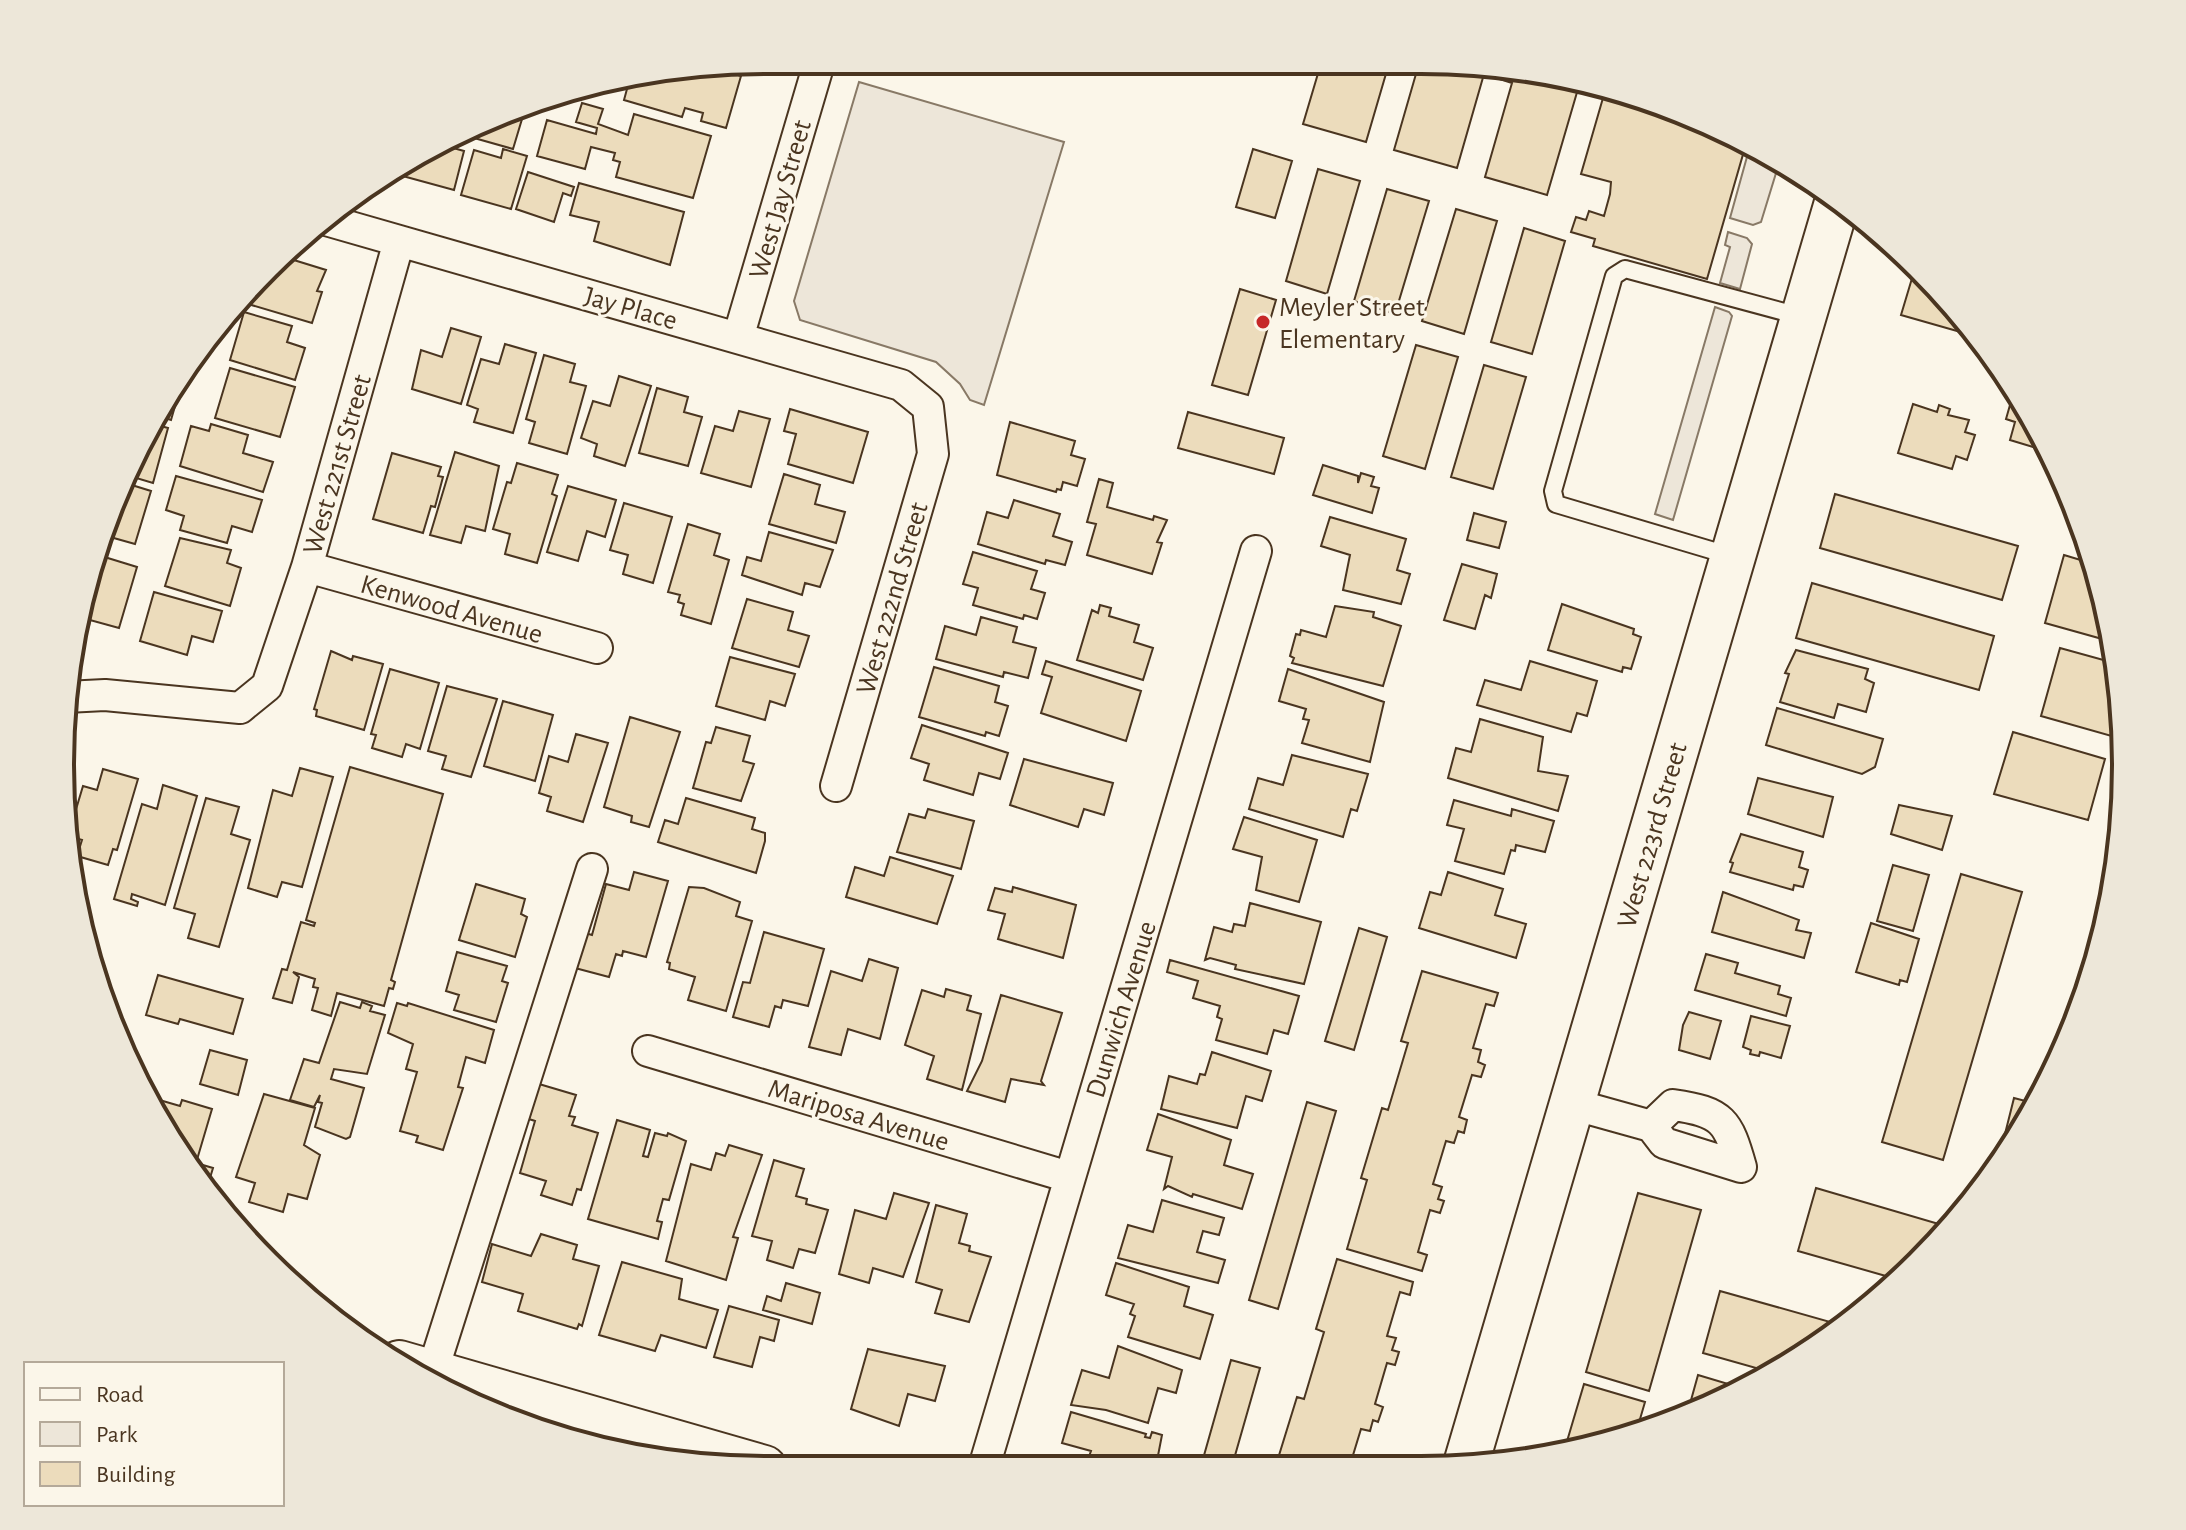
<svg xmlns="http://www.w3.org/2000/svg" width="2186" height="1530" font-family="'Alegreya Sans',sans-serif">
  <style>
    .green { fill: #ede6d9; stroke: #887966; stroke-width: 2 }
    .building { fill: #ecdcbc; stroke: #4a3520; stroke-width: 2 }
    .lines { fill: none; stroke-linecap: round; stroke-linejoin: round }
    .lane-casing { stroke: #4a3520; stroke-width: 20 }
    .street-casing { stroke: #4a3520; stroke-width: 34 }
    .secondary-casing { stroke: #4a3520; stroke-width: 48 }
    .primary-casing { stroke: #4a3520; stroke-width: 48 }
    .lane { stroke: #fbf6e9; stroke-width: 16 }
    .street { stroke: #fbf6e9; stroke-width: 30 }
    .secondary { stroke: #fbf6e9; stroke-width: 44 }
    .primary { stroke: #fbf6e9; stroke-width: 44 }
    .poi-dot { fill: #c62828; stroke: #fbf6e9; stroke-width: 3 }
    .labels { text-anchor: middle; stroke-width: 6; stroke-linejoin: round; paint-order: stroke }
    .street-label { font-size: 28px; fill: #4a3520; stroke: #fbf6e9 }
    .poi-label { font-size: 28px; fill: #4a3520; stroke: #fbf6e9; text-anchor: start }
    .rim { fill: none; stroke: #4a3520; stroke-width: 4 }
  </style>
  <rect width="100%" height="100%" fill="#fbf6e9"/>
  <!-- green -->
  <path class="green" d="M859,82L1064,142L984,405L970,400L960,384L936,362L800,320L794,301Z
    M1750,146L1780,160L1761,222L1753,225L1730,218Z
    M1728,232L1747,238L1752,244L1740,289L1720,283L1730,247L1725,245Z
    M1715,307L1729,312L1732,316L1673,520L1655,514Z"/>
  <!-- building -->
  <path class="building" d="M1322,60H1390L1366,142L1303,124Z
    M1420,60L1530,71L1580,82L1547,195L1485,177L1512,83L1484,74L1457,168L1394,150Z
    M714,67L741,76L726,128L701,121L703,113L685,108L682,117L624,100L630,78L665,73L677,77L679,71Z
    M1605,91L1746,144L1707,279L1593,246L1595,239L1571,232L1576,217L1586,220L1589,211L1604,216L1610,194L1611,182L1581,174Z
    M582,103L603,109L598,124L628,135L634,114L711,136L693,198L616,177L620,162L613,160L615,153L591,147L585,169L537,156L547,120L596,134L597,128L576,122Z
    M513,115L522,119L513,149L467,136Z
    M446,146L464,151L454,190L399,175L401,166Z
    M503,149L527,156L511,209L461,195L474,150L501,158Z
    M1253,149L1292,161L1275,218L1236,207Z
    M1318,169L1360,181L1327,294L1286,281Z
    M528,172L574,187L571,196L563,193L554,222L516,209Z
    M579,183L684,212L670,265L594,241L599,222L570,215Z
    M1387,189L1429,201L1395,314L1354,301Z
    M1456,209L1497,221L1464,334L1422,321Z
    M1524,228L1565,241L1532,354L1491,342Z
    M284,257L326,270L317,291L322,292L312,323L248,304L253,284Z
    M1908,265L1951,300L1978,337L1901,315L1913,275L1906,273Z
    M1240,289L1276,300L1248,395L1212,385Z
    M244,312L292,326L287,342L305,348L295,380L230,360Z
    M451,328L481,337L461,404L412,389L421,350L442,357Z
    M505,344L536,353L513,433L474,422L478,409L467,405L481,359L499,364Z
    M1416,345L1458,357L1425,469L1383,456Z
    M544,355L575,364L570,382L586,386L567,454L529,443L535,422L526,419Z
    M1484,365L1526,377L1493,489L1451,477Z
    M230,368L295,387L280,437L215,418Z
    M619,376L651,386L625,466L594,456L597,444L581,438L593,401L610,406Z
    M657,388L688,397L684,412L702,417L688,466L639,453Z
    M180,389L171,420L162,417Z
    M2014,391L2038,428L2033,447L2010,440L2015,422L2006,419Z
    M1913,404L1937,412L1939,405L1950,409L1948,415L1969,420L1965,432L1975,435L1967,460L1956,456L1952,469L1898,453Z
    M790,409L868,432L853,483L788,464L796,434L784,431Z
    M739,411L770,419L751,487L701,473L715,426L733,431Z
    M1188,412L1284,438L1274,474L1178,448Z
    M1010,422L1075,441L1071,455L1085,459L1077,486L1063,482L1061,490L1057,489L1056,492L997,475Z
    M211,424L248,435L243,453L273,462L263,492L180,466L191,426L209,431Z
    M157,425L168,428L153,483L126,475Z
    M455,452L499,466L485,531L466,526L461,543L430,535Z
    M392,453L441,467L438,476L443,477L435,507L431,506L423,533L373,519Z
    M517,463L558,475L552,494L557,496L537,563L505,554L510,534L493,529L507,482L511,483Z
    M1323,465L1358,476V483L1361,473L1374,477L1371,486L1379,488L1372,513L1313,495Z
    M784,474L820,485L815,504L845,512L836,543L769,524Z
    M176,476L262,500L252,532L232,526L227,543L180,530L184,516L166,510Z
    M1099,479L1113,483L1107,507L1153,520L1154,516L1167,520L1157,542L1162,543L1152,574L1087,555L1096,524L1087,522Z
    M122,482L151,491L135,544L103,535L114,495Z
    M568,486L616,500L605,537L587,531L578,561L547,552Z
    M1835,494L2018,546L2002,600L1820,548Z
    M1014,500L1060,514L1053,536L1072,542L1065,565L1046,560L1045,564L978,544L987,512L1008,518Z
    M624,503L672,517L653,583L623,574L628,555L610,550Z
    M1474,513L1506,522L1499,548L1467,540Z
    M1330,517L1406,539L1397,570L1410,574L1401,604L1343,590L1350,555L1321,546Z
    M688,524L720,534L714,555L729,560L711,624L681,615L684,604L678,602L680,595L668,592Z
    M769,532L833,550L820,587L805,583L802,595L742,575L747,557L761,561Z
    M180,538L231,550L227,563L241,568L230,606L165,586Z
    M973,552L1037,571L1031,589L1045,593L1037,619L1024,615L1023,619L973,605L978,588L963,584Z
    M98,555L137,567L119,628L90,620L89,626L79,623Z
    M2064,555L2094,564L2113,642L2045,623Z
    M1462,564L1497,574L1491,598L1485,595L1475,629L1444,620Z
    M1812,583L1994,636L1979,690L1796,638Z
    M154,592L222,611L213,642L192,636L187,655L140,641Z
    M747,599L793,612L788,630L809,636L799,667L732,648Z
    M1562,604L1634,629L1633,634L1641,637L1631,669L1623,667L1622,672L1548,650Z
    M1100,605L1111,608L1109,616L1139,625L1134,642L1153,648L1143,680L1077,660L1092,610L1098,613Z
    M1335,606L1374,612L1373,617L1401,626L1383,686L1292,663L1294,658L1290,656L1296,634L1300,635L1301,630L1326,637Z
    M981,617L1017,627L1013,642L1036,648L1028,678L1004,672L1003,677L936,659L945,626L976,635Z
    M2060,648L2118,664L2122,739L2041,716Z
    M1796,650L1868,669L1865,679L1874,683L1866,712L1838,704L1834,718L1780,702L1789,674L1785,673Z
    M331,651L352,660L353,656L383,664L364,730L316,716L317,710L314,709Z
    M730,657L795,674L785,706L770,701L765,720L716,706Z
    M1046,661L1141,691L1126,741L1041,713L1052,677L1042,674Z
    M1530,661L1597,681L1587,716L1577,713L1571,732L1477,705L1485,680L1521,690Z
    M934,667L999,686L995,702L1008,706L999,736L986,732L985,736L919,717Z
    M390,669L439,683L420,749L406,744L402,757L372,748L376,735L371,734Z
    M1288,669L1384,702L1370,762L1302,743L1309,720L1303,719L1306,709L1279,701Z
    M447,686L497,699L471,777L442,769L446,756L428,751Z
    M503,701L553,715L535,781L484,766Z
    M1777,708L1883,739L1875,767L1862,774L1766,745Z
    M630,717L680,732L649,827L631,822L632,816L604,807Z
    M1480,719L1543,737L1538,771L1568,776L1558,811L1448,778L1456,748L1471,752Z
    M922,725L1008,753L1000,779L979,773L973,795L924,780L929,764L911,758Z
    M716,727L750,736L743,761L754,764L741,801L693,788L706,742L711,743Z
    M2013,732L2105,759L2088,820L1994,794Z
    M576,734L608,743L583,822L547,811L551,797L539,793L549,756L568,762Z
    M1292,755L1368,774L1357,811L1351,809L1343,837L1249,809L1258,778L1283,785Z
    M1024,759L1113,783L1104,815L1084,809L1078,827L1010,805Z
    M350,767L443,794L391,980L395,982L393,989L389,988L384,1006L337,993L331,1016L312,1010L318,988L313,987L315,979L293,972L299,977L292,1003L273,998L282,969L287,970L301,922L314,926L315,923L306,920Z
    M300,768L333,777L302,887L282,882L277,897L248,888L273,790L292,796Z
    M103,769L138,779L117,850L113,849L108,865L77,856L82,840L68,836L83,786L97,790Z
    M1758,778L1833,797L1823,837L1748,814Z
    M163,785L197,796L165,905L132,894L131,899L138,902L137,906L114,899L142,804L157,809Z
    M206,798L239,807L231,834L250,840L219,947L188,938L195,914L174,908Z
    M686,798L755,818L752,829L765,833V841L756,873L658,842L665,820L678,824Z
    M1454,800L1511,816L1512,809L1554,821L1545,852L1516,845L1515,851L1511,850L1504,874L1455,861L1464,829L1447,825Z
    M1899,805L1952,816L1942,850L1891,834Z
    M928,809L974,821L961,869L897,852L909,814L925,818Z
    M1244,817L1317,840L1299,902L1256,890L1262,857L1233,849Z
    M1741,834L1803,852L1799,867L1808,870L1803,887L1794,885L1793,890L1730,872L1733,863L1730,862Z
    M890,857L953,876L937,924L846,897L855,867L884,876Z
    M1893,865L1929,875L1913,931L1877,921Z
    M634,872L668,881L646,957L623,951L622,956L616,954L609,977L575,968L585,933L592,935L606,884L629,890Z
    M1448,872L1503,889L1495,915L1526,924L1516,958L1419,928L1430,892L1441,895Z
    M1961,874L2022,892L1943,1160L1882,1142Z
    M476,884L525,899L521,914L527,917L515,957L459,940Z
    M689,887L704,888L740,902L736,916L752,921L726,1011L688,1000L695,977L669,969L670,963L667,962Z
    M1013,887L1076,905L1063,958L998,939L1005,914L988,910L995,888L1012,892Z
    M1723,892L1799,920L1796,930L1811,933L1804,958L1712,932Z
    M1250,903L1321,922L1304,984L1235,969L1236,965L1210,958L1205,960L1214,927L1232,932L1234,924L1245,926Z
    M1871,923L1919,939L1907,982L1900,980L1899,985L1856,972Z
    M1359,928L1387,937L1354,1050L1325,1041Z
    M764,932L824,949L808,1006L783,1000L781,1008L775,1006L769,1027L733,1017L743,982L750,983Z
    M457,952L507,966L502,981L508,983L496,1022L454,1010L459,995L446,991Z
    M1706,954L1738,963L1735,973L1780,986L1778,994L1791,998L1786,1016L1695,990Z
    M869,959L898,968L880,1039L848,1029L841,1055L809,1047L831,971L862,981Z
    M1170,960L1299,996L1288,1034L1274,1030L1267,1054L1216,1040L1222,1019L1217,1017L1220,1006L1193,998L1198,981L1167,972Z
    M1422,971L1498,993L1494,1006L1486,1004L1473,1048L1481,1050L1478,1062L1485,1065L1481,1077L1472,1075L1459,1117L1467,1120L1464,1133L1458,1131L1454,1143L1446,1141L1433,1184L1442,1187L1438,1199L1444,1201L1440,1213L1430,1210L1418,1252L1427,1255L1422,1271L1347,1249L1367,1180L1361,1178L1382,1108L1388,1110L1408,1043L1401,1041Z
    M158,975L243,999L233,1034L180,1019L178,1024L146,1015Z
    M946,989L971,996L967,1010L981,1014L962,1090L927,1079L934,1056L905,1045L922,990L944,997Z
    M1001,995L1062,1013L1041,1081L1044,1085L1011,1079L1005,1102L967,1091L982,1061Z
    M340,1002L360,1008L362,1002L372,1006L370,1011L385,1015L367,1074L334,1069L331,1079L364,1088L350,1137L346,1139L315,1127L322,1103L318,1102L320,1095L314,1107L290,1100L304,1059L319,1063Z
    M397,1003L407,1006L408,1003L494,1030L485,1063L466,1057L458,1087L463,1088L443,1150L416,1142L418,1136L400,1131L417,1072L406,1069L413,1044L388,1033Z
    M1689,1012L1721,1021L1710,1059L1679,1050L1683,1025Z
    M1751,1016L1790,1026L1781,1058L1760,1052L1759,1056L1750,1054L1751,1050L1743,1047Z
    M210,1050L247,1060L238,1095L200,1084Z
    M1212,1052L1271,1071L1262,1101L1246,1096L1237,1128L1161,1109L1169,1076L1197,1084L1200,1074L1205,1075Z
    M539,1084L576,1095L569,1116L575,1117L572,1125L598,1133L581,1190L577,1189L572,1205L541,1195L546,1181L520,1173L535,1121L529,1119Z
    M264,1094L315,1108L304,1145L320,1155L307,1199L288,1194L283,1212L249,1202L255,1183L236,1177Z
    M2014,1098L2037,1104L1999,1164L2007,1135L2005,1134Z
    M156,1099L180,1106L182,1100L212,1109L196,1163L213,1168L207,1188L153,1108Z
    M1307,1102L1336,1111L1278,1309L1249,1300Z
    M1158,1114L1231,1140L1224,1165L1253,1174L1242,1209L1193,1194L1192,1197L1168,1186L1164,1189L1172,1157L1147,1150Z
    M617,1120L650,1130L643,1156L648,1157L655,1133L667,1136L668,1133L686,1141L669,1200L663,1199L657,1221L662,1222L658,1239L588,1219Z
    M729,1145L762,1155L733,1237L738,1238L726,1280L666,1261L691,1164L711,1170L716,1153L725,1156Z
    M774,1160L804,1169L796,1196L807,1199L806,1204L828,1210L815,1253L799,1249L793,1268L767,1260L772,1241L752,1236Z
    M1816,1188L1949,1227L1900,1280L1798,1251Z
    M894,1193L929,1203L903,1277L873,1268L869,1283L839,1274L855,1210L886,1219Z
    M1638,1193L1701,1210L1649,1391L1586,1372Z
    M1162,1200L1224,1218L1219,1235L1203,1231L1197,1252L1225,1260L1218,1283L1118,1258L1128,1225L1153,1232Z
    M936,1205L967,1214L959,1243L970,1246L969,1251L991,1257L969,1322L935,1313L942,1290L916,1282Z
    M541,1234L577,1245L573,1259L599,1266L582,1326L579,1324L577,1329L518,1311L523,1294L482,1282L492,1244L531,1256Z
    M1337,1259L1413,1282L1410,1295L1400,1292L1387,1336L1396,1338L1392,1350L1399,1352L1395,1365L1387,1363L1375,1404L1383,1407L1378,1422L1373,1420L1370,1431L1361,1429L1350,1465H1276L1297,1397L1304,1399L1324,1332L1316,1329Z
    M622,1262L682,1279L679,1299L718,1310L706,1348L661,1335L655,1351L599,1335Z
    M1116,1263L1189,1287L1184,1306L1213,1315L1200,1359L1128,1337L1135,1316L1130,1314L1134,1304L1106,1295Z
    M786,1283L820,1293L812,1324L763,1310L767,1296L781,1301Z
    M1720,1291L1841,1325L1770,1372L1703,1353Z
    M729,1306L779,1320L774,1341L760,1337L752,1367L714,1357Z
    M1118,1346L1182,1370L1176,1393L1158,1388L1148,1423L1106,1410L1071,1405L1082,1370L1109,1378Z
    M868,1349L945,1366L935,1401L908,1394L899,1426L851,1409Z
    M1231,1360L1260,1368L1232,1466H1201Z
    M1698,1375L1745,1389L1732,1397L1688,1411Z
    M1584,1384L1645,1402L1638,1426L1565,1448Z
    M1071,1412L1146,1434L1145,1437L1150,1438L1152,1432L1162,1435L1156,1466H1091L1092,1463L1087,1462L1091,1451L1062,1443Z"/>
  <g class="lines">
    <!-- lane casing -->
    <g class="lane-casing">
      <path id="lane" d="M1731,556L1556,504L1553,491L1614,276L1625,269L1803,317"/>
    </g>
    <!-- street casing -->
    <g class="street-casing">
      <path id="street" d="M326,220L901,385L928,407L933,454L836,786
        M738,338L820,60
        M307,567L597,648
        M66,697L105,695L240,708L267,686L307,567L399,241
        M648,1051L1069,1177
        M1572,1104L1651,1126L1664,1143L1741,1167C1728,1121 1723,1112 1673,1105L1651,1126
        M432,1373L592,869
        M984,1467L1256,551"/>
    </g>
    <!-- secondary casing -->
    <g class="secondary-casing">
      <path id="secondary" d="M1466,1464L1836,206"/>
    </g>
    <!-- primary casing -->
    <g class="primary-casing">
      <path id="primary" d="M399,1363L764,1468"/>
    </g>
    <!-- lane -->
    <use href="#lane" class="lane"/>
    <!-- street -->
    <use href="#street" class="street"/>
    <!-- secondary -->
    <use href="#secondary" class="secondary"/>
    <!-- primary -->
    <use href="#primary" class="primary"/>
  </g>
  <!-- markers -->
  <circle class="poi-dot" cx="1263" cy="322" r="8"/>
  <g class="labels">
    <!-- street labels -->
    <g class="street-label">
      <text transform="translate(779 199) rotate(-74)" y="10">West Jay Street</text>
      <text transform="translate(631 307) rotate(16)" y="10">Jay Place</text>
      <text transform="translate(336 464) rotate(-74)" y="10">West 221st Street</text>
      <text transform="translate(891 598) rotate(-74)" y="10">West 222nd Street</text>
      <text transform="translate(452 608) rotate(16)" y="10">Kenwood Avenue</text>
      <text transform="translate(1651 835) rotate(-74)" y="10">West 223rd Street</text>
      <text transform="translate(1120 1009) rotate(-73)" y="10">Dunwich Avenue</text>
      <text transform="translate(859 1114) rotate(17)" y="10">Mariposa Avenue</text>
    </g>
    <!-- poi labels -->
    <g class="poi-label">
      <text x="1279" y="316">Meyler Street<tspan x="1279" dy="32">Elementary</tspan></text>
    </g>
  </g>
  <!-- crop -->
  <path d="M0 0H2186V1530H0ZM765 74H1421A691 691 0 0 1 2112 765V765A691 691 0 0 1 1421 1456H765A691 691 0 0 1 74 765V765A691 691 0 0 1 765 74Z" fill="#ede7d9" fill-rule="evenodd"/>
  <path class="rim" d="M765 74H1421A691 691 0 0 1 2112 765V765A691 691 0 0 1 1421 1456H765A691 691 0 0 1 74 765V765A691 691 0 0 1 765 74Z"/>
  <!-- legend -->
  <rect x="24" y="1362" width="260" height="144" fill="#fbf6e9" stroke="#b4a999" stroke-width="2"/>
  <rect x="40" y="1388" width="40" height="12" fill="#fbf6e9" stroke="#b4a999" stroke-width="2"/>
  <text x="96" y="1402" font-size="24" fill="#4a3520">Road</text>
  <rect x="40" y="1422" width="40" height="24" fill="#ede6d9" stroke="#b4a999" stroke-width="2"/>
  <text x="96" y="1442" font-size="24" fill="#4a3520">Park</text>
  <rect x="40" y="1462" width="40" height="24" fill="#ecdcbc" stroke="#b4a999" stroke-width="2"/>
  <text x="96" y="1482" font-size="24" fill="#4a3520">Building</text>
</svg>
